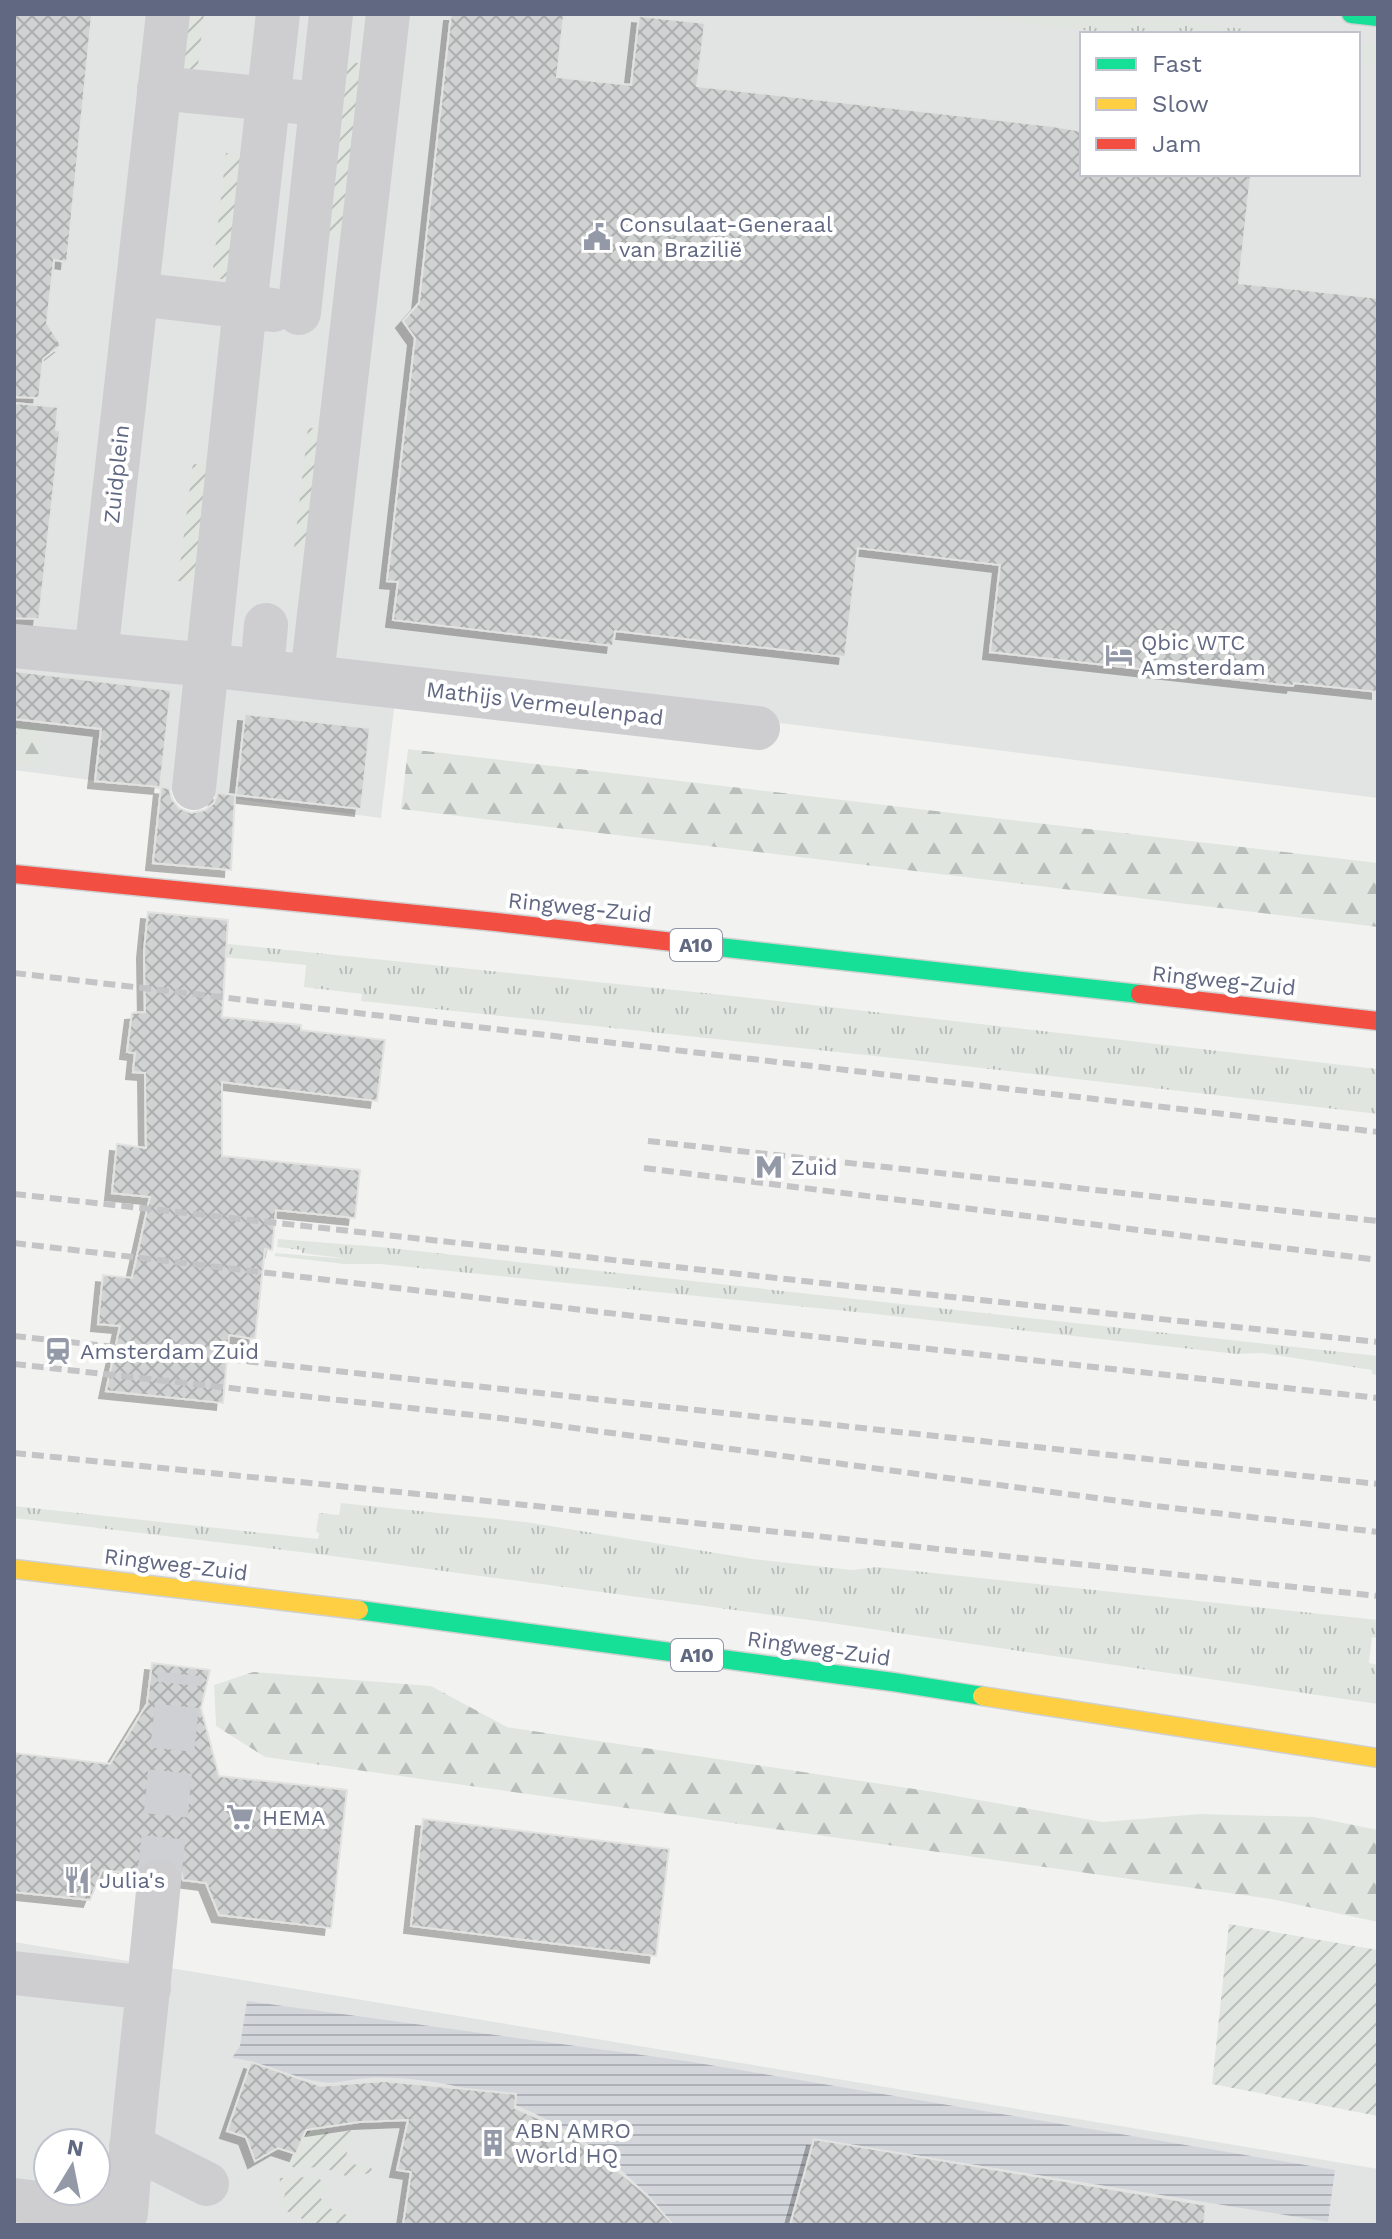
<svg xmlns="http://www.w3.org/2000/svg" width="1392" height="2239" font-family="'Work Sans',sans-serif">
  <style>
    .built { fill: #e2e3e3; fill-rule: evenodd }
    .grass { fill: url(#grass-tufts) }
    .forest { fill: url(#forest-firs) }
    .garden { fill: url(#garden-furrows) }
    .water { fill: url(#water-rules) }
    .building { fill: url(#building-cross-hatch); stroke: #e2e2e0; stroke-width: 2; filter: url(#shadow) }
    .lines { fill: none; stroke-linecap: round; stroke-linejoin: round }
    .street-tunnel { stroke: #ced0d4; stroke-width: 44; stroke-dasharray: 44 22; stroke-linecap: butt }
    .fast-casing { stroke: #cfd0d1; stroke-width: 21 }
    .slow-casing { stroke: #cfd0d1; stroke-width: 21 }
    .jam-casing { stroke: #cfd0d1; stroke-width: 21 }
    .street { stroke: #ceced0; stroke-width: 44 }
    .fast { stroke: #16e098; stroke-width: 18 }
    .slow { stroke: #ffcf43; stroke-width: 18 }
    .jam { stroke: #f24e42; stroke-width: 18 }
    .rail { stroke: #c4c4c6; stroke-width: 6; stroke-dasharray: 12 6; stroke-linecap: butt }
    .labels { text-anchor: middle; stroke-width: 8; stroke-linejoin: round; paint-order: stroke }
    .shield { fill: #fff; stroke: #9095a8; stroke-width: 2 }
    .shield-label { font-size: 20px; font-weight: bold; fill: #616882 }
    .poi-label { font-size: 22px; fill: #616882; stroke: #fff; text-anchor: start }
    .street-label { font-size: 22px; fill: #616882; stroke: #fff }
  </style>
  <defs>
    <pattern id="grass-tufts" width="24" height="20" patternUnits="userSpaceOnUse" patternTransform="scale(2)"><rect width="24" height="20" fill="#e0e6df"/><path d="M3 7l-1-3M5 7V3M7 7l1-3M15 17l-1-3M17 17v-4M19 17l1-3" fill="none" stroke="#b9beba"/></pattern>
    <pattern id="forest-firs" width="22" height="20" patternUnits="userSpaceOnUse" patternTransform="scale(2)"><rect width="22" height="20" fill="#e0e6df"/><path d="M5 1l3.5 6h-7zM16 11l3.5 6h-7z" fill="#b9beba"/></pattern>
    <pattern id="garden-furrows" width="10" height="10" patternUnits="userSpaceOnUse" patternTransform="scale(2)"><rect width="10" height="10" fill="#e0e6df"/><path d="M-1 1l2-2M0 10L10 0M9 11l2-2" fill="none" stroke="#b9beba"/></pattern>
    <pattern id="water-rules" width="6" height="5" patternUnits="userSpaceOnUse" patternTransform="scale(2)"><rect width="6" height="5" fill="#d2d6db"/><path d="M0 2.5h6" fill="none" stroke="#aeb1b7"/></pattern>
    <pattern id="building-cross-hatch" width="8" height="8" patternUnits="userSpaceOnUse" patternTransform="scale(2)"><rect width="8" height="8" fill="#d1d2d2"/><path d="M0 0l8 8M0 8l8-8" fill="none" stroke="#adaeb0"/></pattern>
    <filter id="shadow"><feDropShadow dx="-7" dy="7" stdDeviation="0" flood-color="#0004"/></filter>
  </defs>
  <rect width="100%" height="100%" fill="#f2f3f0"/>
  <!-- built -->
  <path class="built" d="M14,14H1378V798L398,675L381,818L14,770ZM1082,34H1358V174H1082Z
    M14,1942L1378,2169V2225H14ZM48,2143H96V2191H48Z"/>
  <!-- grass -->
  <path class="grass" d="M955,14H1117L1286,34H1115Z
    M1358,43L1378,46V65L1358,62Z
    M142,935L724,995L1378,1069V1114L912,1060L361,1001L362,994L304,987L306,965L141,949Z
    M278,1239L381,1247L1378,1356V1375L1372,1374V1370L1262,1353L1237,1354L856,1312L380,1264H344L275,1256V1253L349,1259L302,1253V1250L277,1247Z
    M341,1503L526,1522L753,1559L852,1570L877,1567L1378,1620V1638L1372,1637L1369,1663L1378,1665V1704L824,1622L317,1554L14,1518V1506L318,1539L319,1533L316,1532L319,1513L339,1515Z"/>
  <!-- forest -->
  <path class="forest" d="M14,724L43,726L47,768L14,765Z
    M408,749L1378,863V927L401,809Z
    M253,1672L431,1686L507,1727L934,1792L1103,1822L1200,1814L1314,1817L1378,1830V1922L1271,1899L265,1757L216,1726L214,1685Z"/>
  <!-- garden -->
  <path class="garden" d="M185,14H204L197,73L179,70Z
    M348,62L367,64L346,238L327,236Z
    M226,153L245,155L230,280L212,278Z
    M308,428L324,429L310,551L294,549Z
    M193,464L210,466L195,583L178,581Z
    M1229,1924L1378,1950V2116L1212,2084Z
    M318,2128L336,2136L351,2130L345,2163L371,2167L373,2173L346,2176L322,2167L296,2168L283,2164L296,2154L305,2131Z
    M317,2177L325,2184L324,2193L318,2195L329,2208L352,2217C323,2234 305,2220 279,2207L285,2195L279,2178Z"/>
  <!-- water -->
  <path class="water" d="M247,2001L686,2061L1335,2170L1328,2222L815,2139L789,2225H672C614,2146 515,2090 418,2080C402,2078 385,2077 369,2078C354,2078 336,2085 321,2082C290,2077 263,2061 232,2058L240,2046Z"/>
  <!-- building -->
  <path class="building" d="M14,14H92L67,262L54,260L47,323L61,345L43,359L39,398L14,397Z
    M451,14H564L557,77L631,85L639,16L705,23L697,86L1052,126L1082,131V174H1251L1239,283L1378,298V692L1294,683L1293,686L990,652L1000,565L858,548L845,657L615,631L613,646L393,620L398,582L387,581L415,338L403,321L419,303Z
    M14,403L58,407L56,430L60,431L39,619L14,618Z
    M14,671L171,690L160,787L95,781L101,729L14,719Z
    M245,714L370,728L361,809L236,795Z
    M161,787L169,788L172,799L179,808L191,813L205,810L214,803L218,793L235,795L231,870L153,863Z
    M148,912L228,920L222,1017L301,1025V1030L385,1040L377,1101L222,1082V1156L360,1170L355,1218L276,1210L272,1250L265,1249L255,1339L229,1335L223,1403L106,1391L120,1326L98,1324L103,1275L132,1278L150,1197L112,1193L117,1144L146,1148L145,1073L133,1072L135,1053L127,1052L132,1013L145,1012L144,951Z
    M152,1663L210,1670L201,1708L219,1776L347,1790L331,1928L219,1915L206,1883L183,1880L181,1870L174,1861L162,1856L148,1859L139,1866L136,1874L102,1870L90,1900L14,1892V1753L110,1764L147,1704Z
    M423,1819L669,1849L656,1956L411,1926Z
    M251,2062L321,2086L384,2081L516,2094L515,2108L538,2118L587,2146L647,2195L673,2225H403L411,2172L397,2170L408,2120L359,2122L306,2130L296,2154L278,2148L255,2161L246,2137L227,2131Z
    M814,2139L1206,2205L1204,2225H790Z"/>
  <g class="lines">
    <!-- street-tunnel -->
    <path class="street-tunnel" d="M159,1881L180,1674"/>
    <!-- fast casing -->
    <g class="fast-casing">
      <path id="fast" d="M1351,14L1378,17
        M691,944L1140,994
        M359,1610L893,1682L982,1696"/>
    </g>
    <!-- slow casing -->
    <g class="slow-casing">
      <path id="slow" d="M14,1569L359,1610
        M982,1696L1378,1758"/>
    </g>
    <!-- jam casing -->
    <g class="jam-casing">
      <path id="jam" d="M14,874L496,922L691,944
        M1140,994L1378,1021"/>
    </g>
    <!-- street -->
    <path class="street" d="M159,88L299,102
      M137,294L273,310
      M299,313L331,14
      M14,646L207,665L758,728
      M96,654L168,14
      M262,671L266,625
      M312,676L388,14
      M194,788L245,307L278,14
      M14,1973L149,1988
      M131,2146L207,2184
      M14,2200L126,2213C134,2102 149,1992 159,1881"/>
    <!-- fast -->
    <use href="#fast" class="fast"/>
    <!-- slow -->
    <use href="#slow" class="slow"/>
    <!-- jam -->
    <use href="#jam" class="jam"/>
    <!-- rail -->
    <path class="rail" d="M14,973L1378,1132
      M648,1141L1378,1221
      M644,1168L1378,1260
      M14,1194L867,1288L1378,1342
      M14,1243L719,1326L1378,1398
      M14,1336L1378,1484
      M14,1364L500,1418L1156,1506L1378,1532
      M14,1453L507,1503L1378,1596"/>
  </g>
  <!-- icons -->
  <defs>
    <g id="civic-bare" transform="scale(2.16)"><path d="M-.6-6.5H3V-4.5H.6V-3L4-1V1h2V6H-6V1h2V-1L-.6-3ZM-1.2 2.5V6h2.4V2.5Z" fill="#9499a8" stroke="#fff" stroke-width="2.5" paint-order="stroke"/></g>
    <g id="hotel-bare" transform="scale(2.16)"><path d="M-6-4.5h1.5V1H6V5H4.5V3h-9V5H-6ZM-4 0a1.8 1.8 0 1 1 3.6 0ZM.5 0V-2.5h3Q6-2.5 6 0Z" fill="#9499a8" stroke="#fff" stroke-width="2.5" paint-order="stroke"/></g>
    <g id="metro-bare" transform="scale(2.16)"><path d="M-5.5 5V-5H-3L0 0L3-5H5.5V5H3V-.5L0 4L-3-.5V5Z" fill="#9499a8" stroke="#fff" stroke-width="2.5" paint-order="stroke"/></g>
    <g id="station-bare" transform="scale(2.16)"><path d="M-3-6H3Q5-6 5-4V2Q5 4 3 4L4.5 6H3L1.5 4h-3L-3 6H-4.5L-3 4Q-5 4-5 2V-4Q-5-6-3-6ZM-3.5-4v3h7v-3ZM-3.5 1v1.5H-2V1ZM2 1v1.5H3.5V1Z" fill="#9499a8" stroke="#fff" stroke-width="2.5" paint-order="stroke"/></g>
    <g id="supermarket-bare" transform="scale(2.16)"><path d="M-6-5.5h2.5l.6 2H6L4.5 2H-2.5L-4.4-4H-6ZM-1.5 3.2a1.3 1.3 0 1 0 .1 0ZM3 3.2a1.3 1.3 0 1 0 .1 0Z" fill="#9499a8" stroke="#fff" stroke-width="2.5" paint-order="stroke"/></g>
    <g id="restaurant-bare" transform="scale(2.16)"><path d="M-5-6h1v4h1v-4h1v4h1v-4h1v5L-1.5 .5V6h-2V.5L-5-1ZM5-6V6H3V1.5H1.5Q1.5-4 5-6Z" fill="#9499a8" stroke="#fff" stroke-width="2.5" paint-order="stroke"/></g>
    <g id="building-bare" transform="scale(2.16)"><path d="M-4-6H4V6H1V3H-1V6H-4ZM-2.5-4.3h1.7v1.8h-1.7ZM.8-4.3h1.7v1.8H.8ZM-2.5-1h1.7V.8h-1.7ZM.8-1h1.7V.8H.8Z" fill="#9499a8" stroke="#fff" stroke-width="2.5" paint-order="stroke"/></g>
  </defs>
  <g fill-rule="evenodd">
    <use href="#civic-bare" x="597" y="237"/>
    <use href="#hotel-bare" x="1119" y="655"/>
    <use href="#metro-bare" x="769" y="1167"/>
    <use href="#station-bare" x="58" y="1351"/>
    <use href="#supermarket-bare" x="240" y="1817"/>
    <use href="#restaurant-bare" x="77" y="1880"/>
    <use href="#building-bare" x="493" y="2143"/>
  </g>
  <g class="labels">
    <!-- shield labels -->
    <g class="shield">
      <rect x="670" y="929" width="52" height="32" rx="6"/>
      <rect x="671" y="1639" width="52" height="32" rx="6"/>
    </g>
    <g class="shield-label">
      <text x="696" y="952">A10</text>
      <text x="697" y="1662">A10</text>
    </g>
    <!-- poi labels -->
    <g class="poi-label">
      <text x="619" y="232">Consulaat-Generaal<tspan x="619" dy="25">van Brazilië</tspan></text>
      <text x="1141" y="650">Qbic WTC<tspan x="1141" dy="25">Amsterdam</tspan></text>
      <text x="791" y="1175">Zuid</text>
      <text x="80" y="1359">Amsterdam Zuid</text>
      <text x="262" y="1825">HEMA</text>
      <text x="99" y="1888">Julia's</text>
      <text x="515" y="2138">ABN AMRO<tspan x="515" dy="25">World HQ</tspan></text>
    </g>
    <!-- street labels -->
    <g class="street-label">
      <text transform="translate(116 474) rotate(-84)" y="8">Zuidplein</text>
      <text transform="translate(545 703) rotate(7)" y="8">Mathijs Vermeulenpad</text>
      <text transform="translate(580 907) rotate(6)" y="8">Ringweg-Zuid</text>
      <text transform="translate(1224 980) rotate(6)" y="8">Ringweg-Zuid</text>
      <text transform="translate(176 1564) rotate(7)" y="8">Ringweg-Zuid</text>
      <text transform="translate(819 1648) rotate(8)" y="8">Ringweg-Zuid</text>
    </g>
  </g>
  <!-- border -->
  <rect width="1392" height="2239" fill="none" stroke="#616882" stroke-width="32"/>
  <!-- legend -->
  <rect x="1080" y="32" width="280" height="144" fill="#ffffff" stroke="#c0c3cd" stroke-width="2"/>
  <rect x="1096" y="58" width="40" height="12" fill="#16e098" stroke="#c0c3cd" stroke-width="2"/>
  <text x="1152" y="72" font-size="24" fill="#616882">Fast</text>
  <rect x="1096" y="98" width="40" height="12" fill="#ffcf43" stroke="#c0c3cd" stroke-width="2"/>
  <text x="1152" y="112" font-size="24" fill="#616882">Slow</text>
  <rect x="1096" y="138" width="40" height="12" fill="#f24e42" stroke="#c0c3cd" stroke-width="2"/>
  <text x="1152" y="152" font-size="24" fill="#616882">Jam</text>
  <!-- north arrow -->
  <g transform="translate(72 2167) rotate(10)"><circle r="38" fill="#ffffff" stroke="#c0c3cd" stroke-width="2"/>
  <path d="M0-6L14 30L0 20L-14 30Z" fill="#9499a8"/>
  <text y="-12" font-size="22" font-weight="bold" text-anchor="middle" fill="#616882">N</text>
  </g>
</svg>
